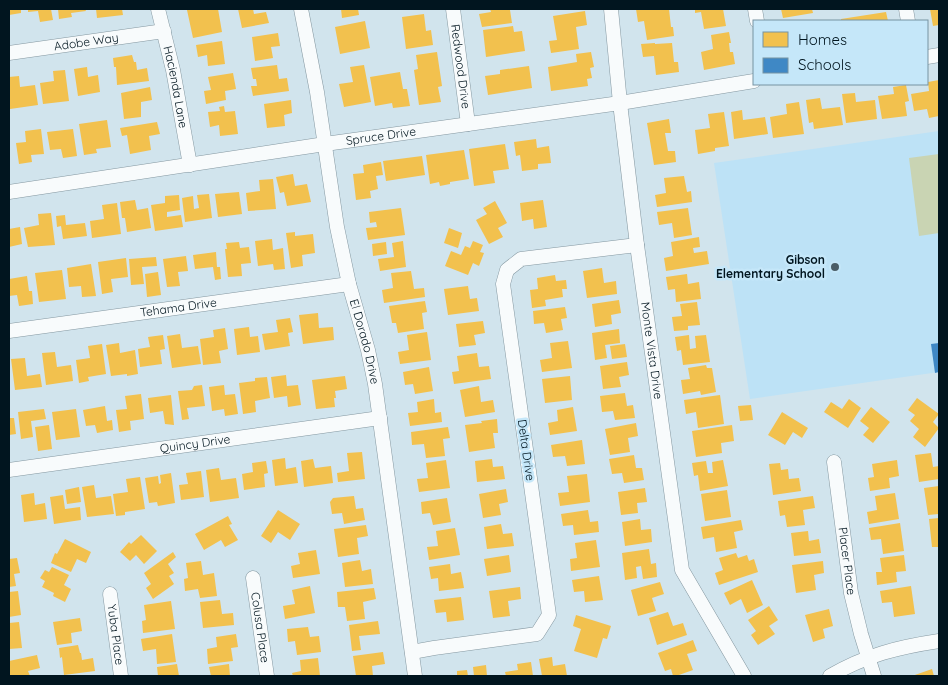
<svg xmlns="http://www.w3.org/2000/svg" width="948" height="685" font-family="Quicksand,sans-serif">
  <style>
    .built { fill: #bde2f6 }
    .green { fill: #c9d4b3 }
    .homes { fill: #f2c14e }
    .schools { fill: #3f88c5 }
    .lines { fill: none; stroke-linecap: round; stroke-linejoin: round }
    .minor-casing { stroke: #8497a0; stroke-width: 15 }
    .minor { stroke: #f8fbfc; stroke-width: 14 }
    .poi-dot { fill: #4a5d67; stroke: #c5e7f9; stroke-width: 2 }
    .labels { text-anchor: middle; stroke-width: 5; stroke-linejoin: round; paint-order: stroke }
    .street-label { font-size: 12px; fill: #01151f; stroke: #c5e7f9 }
    .poi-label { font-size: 12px; font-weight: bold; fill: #01151f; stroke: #c5e7f9; text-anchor: end }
  </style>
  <rect width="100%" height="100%" fill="#d1e4ed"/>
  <!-- built -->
  <path class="built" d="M939,131V372L750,399L714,163Z"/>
  <!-- green -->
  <path class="green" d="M939,154V233L919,236L909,158Z"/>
  <!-- homes -->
  <path class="homes" d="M9,9H21V13L9,15Z
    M28,9H51L53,20L40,22L38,11L28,12Z
    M58,9H85L86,11L71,13L72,17L59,19Z
    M96,9H122L123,15L97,18Z
    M193,9H218L222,32L193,38L187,10Z
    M238,9H253L254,14L266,12L269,23L242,28Z
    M341,9H358L359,15L342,18Z
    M490,9L510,10L512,23L482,27L479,14L491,12Z
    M636,9H669L671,27H673L674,36L647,40L644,21L638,22Z
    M695,9H723L726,26L704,29L701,12L695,13Z
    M781,9H812L813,13L783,18Z
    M930,9H939V25L933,26Z
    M585,11L587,25L576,27L579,49L551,53L549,41L557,40L553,16Z
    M886,12L888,21H841V19Z
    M424,14L426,31L431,30L433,45L406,49L402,17Z
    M365,21L370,48L340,54L335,27Z
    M513,26L514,32L522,31L525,51L486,57L483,30Z
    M729,32L731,43H729L730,52H733L735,64L704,70L701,52L713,49L711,35Z
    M278,33L280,46L271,47L273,58L255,61L252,37Z
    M222,41L225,64L208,66L207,55L198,57L196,45Z
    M655,43V44L672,43L674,62H678L679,72L656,75L654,56L643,57L641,44Z
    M437,52L442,86L438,87L441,102L419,105L414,70L418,69L416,55Z
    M591,52L594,67L590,68L592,78L587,79L588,86L551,91L548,67L577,62L576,54Z
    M132,55L134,62H136L137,70L147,68L149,81L117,85L116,67H114L113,58Z
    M277,65L279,79L287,78L289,91L253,96L251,86H257L256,79H253L251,68Z
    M364,65L371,102L344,107L339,84L353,82L350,67Z
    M529,66L532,88L488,95L485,76L500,74V70Z
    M87,67L88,77L98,75L100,92L78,96L74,69Z
    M65,70L69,101L43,104L40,83L54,81L53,71Z
    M400,72L403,89H407L410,106L393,108L392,103L375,106L370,77Z
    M233,73L236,89L225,91L226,100L206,104L204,91L211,90L208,77Z
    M19,76L20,87L35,85L38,105L10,109L9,100V77Z
    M939,80V116L929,118L927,109L914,111L911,94L929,91L928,82Z
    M906,85L909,101L905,102L907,116L882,119L878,96L894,94L893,87Z
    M150,87L152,100L141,102V117L124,119L121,93Z
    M855,93L856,102L875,100L877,119L846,123L842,94Z
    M820,98L822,109L840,107L843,125L814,129L813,122L809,123L806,100Z
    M291,100L292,113L284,115L285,126L267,128L264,104Z
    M799,102L804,134L773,138L770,117L787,114L786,104Z
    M224,106L225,112L235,111L238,134L220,136L219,125L210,127L208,112L220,111L219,107Z
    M742,110L743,120L765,117L768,134L734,139L731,112Z
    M724,112L729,146L715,148V151L698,154L695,130L710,128L708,114Z
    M669,119L671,133H665L668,151H675L676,162L654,165L647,123Z
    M107,120L111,147L96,149L97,153L84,155L79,124Z
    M157,122L160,134L149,136L151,150L130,154L127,135L122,136L120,128Z
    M41,129L44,154L31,155L32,162L19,164L16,143L26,142L25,131Z
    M73,129L77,156L63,158L61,149L50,150L47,132Z
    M536,139L537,148L549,146L551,163L538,164V169L522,171L520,155L516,156L514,142Z
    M505,144L509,169L493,171L495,183L474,186L469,149Z
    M464,150L469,179L450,182V184L440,186L439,182L430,184L426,155Z
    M422,156L425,175L386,181L383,161Z
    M381,162L383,175L376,176L378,189L370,191L371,198L356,200L353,174L364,173L363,165Z
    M293,174L295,186L307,184L311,202L287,206L284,192L280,193L276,177Z
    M684,176L687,192L691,191L692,202L657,207L655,195L666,193L664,178Z
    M273,179L276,209L248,211L246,193L260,191L259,180Z
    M239,192L242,214L218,217L215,194Z
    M209,194L212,218L185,222L182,198L193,196L194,209L199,208L197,195Z
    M179,195L180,210L167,212V217L181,215L183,227L155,231L151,205L165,203V196Z
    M135,200L137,210L148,208L151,228L127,232L125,218H122L120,202Z
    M543,200L547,227L534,229L533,219L522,221L520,203Z
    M495,201L507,223L498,228L503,237L489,244L476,220L487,214L483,208Z
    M117,203L121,234L92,238L90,221L104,219L102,205Z
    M401,208L405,235L368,240L366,228L377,227L376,222L370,223L369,212Z
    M688,208L692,235L674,238L672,223L659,225L657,212Z
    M51,213L55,245L28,247L24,228L39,225L38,214Z
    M65,215L66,225L85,223L87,236L63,239L61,226L57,227L56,216Z
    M20,227L22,244L9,247V229Z
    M449,228L462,233L458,248L444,243Z
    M295,232V236L313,234L315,253L302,255L303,266L291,268L286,233Z
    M699,237L700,247L693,248L694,253L707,251L709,264L666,271L664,258L673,256L671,242Z
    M272,239L273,250L283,248L285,269L274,270L273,264L258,266L255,241Z
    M403,241L406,267L380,271L378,259L394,257L392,243Z
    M473,241L483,245L480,252L484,253L479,266L473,263L468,275L445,266L451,251L461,255L465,246L470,248Z
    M239,242L240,248L249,247L251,263L241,264L242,276L228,277L225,249H227L226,243Z
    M386,242L387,254L373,256L372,244Z
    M216,252L217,267H220L221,279L215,280L213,267L195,269L193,255Z
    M186,256L188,271L178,272L180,286L167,287L163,259Z
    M156,257L157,266L142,267L144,284L131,285L129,259Z
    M126,258L128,277L111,279L113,292L102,294L98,262Z
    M91,264L96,296L82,297L81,286L69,287L67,268Z
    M602,268L604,283L616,281L617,294L587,298L583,271Z
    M62,270L66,299L39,302L35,273Z
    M411,271L414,289L424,288L425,297L384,303L382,290L393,288L391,273Z
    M158,272L161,295L147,297L145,274Z
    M687,274L688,284L699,282L701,299L676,302L675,289L668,290L666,277Z
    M555,275L556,281L566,280L567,289H562L563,297L545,300L546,306L532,308L530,290L538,289L537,278Z
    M27,276L29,291H32L33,304L19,306L17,295L9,296V279Z
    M468,286L470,299L477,298L479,311L448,315L444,289Z
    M619,300L621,313L611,315L612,324L595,327L592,304Z
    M425,301L427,312L422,313L424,329L398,333L396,323H392L389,306Z
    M697,302L700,325L688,326V330L674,331L672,317L682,316L680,304Z
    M565,307L567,318L561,319L563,330L546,333L544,323L534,324L533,311Z
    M318,313L319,328L333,327L334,340L303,344L299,315Z
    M290,318L293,332L288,333L290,346L265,350L262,334L278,332L276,320Z
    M483,321L485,333L474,335L476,345L459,347L456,324Z
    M249,327L250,337L258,336L260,352L237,355L234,329Z
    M225,328L228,349L219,351L221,363L203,365L200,339L214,337L213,330Z
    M619,329L620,343L605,345L607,358L595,360L592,333Z
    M427,332L431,360L400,364L398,352L409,350L407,335Z
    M180,334L182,348L198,346L201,364L172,368L167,336Z
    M163,335L165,349L160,350L162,364L140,367L138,349L150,347L148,337Z
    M689,335L690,349L696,348L695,336L706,335L710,362L683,365L681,350L677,351L675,337Z
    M568,341L572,368L542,372L540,360L552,358L550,343Z
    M119,343L120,353L135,350L138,374L127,376V374L111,376L106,345Z
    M102,344L106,374L88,377L89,381L79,383L76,360L90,358L88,346Z
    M625,344L627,357L612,359L610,346Z
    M55,352L57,367L71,365L73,381L46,385L42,353Z
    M477,353L479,367L489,366L491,379L454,384L452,372L459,371L457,356Z
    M25,358L27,376L40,374L42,387L15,390L11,359Z
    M627,362L629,375L619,377L621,387L603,389L600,366Z
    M706,365L707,368H712L716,392L701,395L700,391L683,394L681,380L690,379L688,368Z
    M429,367L433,391L415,394L413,384L405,385L403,372Z
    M286,375L287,386L298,385L301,405L288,407L287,396L274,398L271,377Z
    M345,376L347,389L335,391L336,398H334L335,407L316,409L312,380Z
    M570,376L572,400L545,403L542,379Z
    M267,377L270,398L255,401L256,412L243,414L239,383L255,381V378Z
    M202,385L205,406L187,408L189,419L182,420L178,391L192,390L194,386Z
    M224,385L225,395L235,394L238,414L225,416L224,409L212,411L209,387Z
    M479,386L481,402L493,400L495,412L465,417L460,390Z
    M625,393L627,406L633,405L635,418L615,420L613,411L602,412L600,396Z
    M141,394L144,419L130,421L131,430L119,432L116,410L127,409L125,396Z
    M171,395L174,425L165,424L163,411L150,413L148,398Z
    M720,395L724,424L698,428L696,412L686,414L684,400Z
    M917,398L939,414L933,422L939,428L925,447L913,437L919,429L910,421L915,415L908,410Z
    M434,399L435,413L441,412L442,422L410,426L408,413L418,412L417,402Z
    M849,399L861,408L848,428L824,412L831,402L842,409Z
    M751,405L753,420L740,421L738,406Z
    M105,406L107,421L112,420L113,430L97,433L95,425L86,426L83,410Z
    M573,407L577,431L550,435L548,423L558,421L557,410Z
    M871,407L890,422L873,443L863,435L869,428L860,421Z
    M44,409L46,419L31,421L33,437L21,439L18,412Z
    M76,409L80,437L56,440L52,412Z
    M782,412L808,428L802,438L793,432L785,445L768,435Z
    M9,418H14L16,434L9,435Z
    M497,419L498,433H493L495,448L469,452L465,425L482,423L481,421Z
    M636,423L638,436L628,438L630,452L610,455L605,429Z
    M49,425L52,449L38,451L35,427Z
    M732,425L734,441L721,443L722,453L696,457L692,431Z
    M448,427L450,438L443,439L445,456L426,458L424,444L412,445L411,432Z
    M582,440L585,464L567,466L565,456L553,457L551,445Z
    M362,452L365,479L338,482L337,473L349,471L347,453Z
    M931,453L933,467L939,466V479L919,482L915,455Z
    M634,455L636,468H642L644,480L624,483L622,473L612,474L609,459Z
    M285,458L286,469L296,467L298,483L275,486L272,460Z
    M313,459L315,468L331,466L333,483L304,487L301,461Z
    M492,459L493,467L503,466L505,479L477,482L475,461Z
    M446,460L450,488L419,492L417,479L428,478L426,463Z
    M723,460L728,486L700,491L698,475L694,476L692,463L706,461L708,473H713L712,462Z
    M897,460L899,476L889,478L890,488L870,491L868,478L874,477L872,464Z
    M266,461L268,473L264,474L265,487L244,490L242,474L253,472L252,463Z
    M780,463L781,470L788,469L789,479L799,478L801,491L773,495L769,464Z
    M219,468L221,480L236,478L239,498L210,502L206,470Z
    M201,471L204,497L181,500L179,485L188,484L186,473Z
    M171,473L175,503L158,506L157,502L149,503L145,478L158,476L159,484L161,483L160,475Z
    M587,474L590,502L560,506L558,493L569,492L567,476Z
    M140,477L145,509L125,512V515L116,516L113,494L128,492L126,479Z
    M94,485L96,498L111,496L114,514L87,517L82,487Z
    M939,486V514L928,515L924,488Z
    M79,487L81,502L67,504L65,490Z
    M645,488L647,502L637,503L638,513L621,515L618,492Z
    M506,489L508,502L499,504L501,515L483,518L479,494Z
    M727,490L731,517L705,521L701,494Z
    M34,493L35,505L45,503L47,519L24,522L21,495Z
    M895,493L899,519L869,524L867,512L877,510L875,496Z
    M63,495L65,509L80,507L81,520L54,524L50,497Z
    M354,496L356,509L363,508L365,520L344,524L342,513L332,514L330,502L333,498Z
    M813,496L815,508L803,510L805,525L787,527L785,515L780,516L778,501Z
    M447,498L451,522L433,525L430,513L422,514L421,502Z
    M278,510L300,524L290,540L278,532L271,543L261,536Z
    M588,510L590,522L598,521L599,532L574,535L573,525L563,526L561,514Z
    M228,516L232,524L229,525L238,540L225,547L221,540L204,550L195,534Z
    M939,518V547H932L929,519Z
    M640,519L641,530L651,529L652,542L625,546L622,522Z
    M741,520L743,530L734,532L737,548L716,552L714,537L703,539L701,527Z
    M900,523L904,551L883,554L881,539L871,540L869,528Z
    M501,524L503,534L512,533L514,546L487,549L484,527Z
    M366,525L368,536L357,538L359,554L338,557L334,529Z
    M455,528L460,555L429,560L427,547L438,546L436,531Z
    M808,531L809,541L819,539L821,553L794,556L791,533Z
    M141,535L157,551L144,564L136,555L130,561L120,552L129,542L131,544Z
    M65,539L91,552L86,563L77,559L71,572L51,563L55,553L57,554Z
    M596,540L600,567L571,571L570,559L577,558L575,543Z
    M649,549L651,564L656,563L657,577L643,579L641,566L636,567L637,578L625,580L622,553Z
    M316,550L320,574L293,578L291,566L300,564L298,553Z
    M173,552L176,557L168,564L174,573L169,576L174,584L153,599L146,588L151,584L144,573Z
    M736,553L738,558L747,555L749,561L754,559L758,572L719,585L715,573L723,570L719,558Z
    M509,555L511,572L487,576L484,559Z
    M904,555L906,571L896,572L897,582L877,585L876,572H882L880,558Z
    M17,558L20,573L14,574L16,586L9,587V559Z
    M360,560L362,571L371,569L373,584L345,587L342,563Z
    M201,561L203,575L214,573L217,596L200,598L198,589L185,591L184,579L188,578L186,563Z
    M823,561L824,573L814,575L816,590L796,593L792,565Z
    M450,564L451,574L461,572L464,588L439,591L438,578L431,579L429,567Z
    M52,567L69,575L64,585L71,589L65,602L53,596L54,593L42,587L45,581L40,578L45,570L49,572Z
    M599,576L603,600L585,602L584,591L574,592L572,580Z
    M752,580L763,605L747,613L741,599L730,605L724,593Z
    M660,582L664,594L652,598L656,611L638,616L631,590Z
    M310,586L315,613L285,619L283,606L295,604L292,590Z
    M911,586L915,614L894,617L892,602L882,603L880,591Z
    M520,587L521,599L508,601L510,616L493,618L489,591Z
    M374,588L376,599L363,602L365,619L347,621L345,607H338L337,592Z
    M18,591L21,615L9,617V592Z
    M461,597L464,620L447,622L446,612L436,613L434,600Z
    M220,600L222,614L233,613L234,625L203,628L200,602Z
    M171,601L175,629L143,633L142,621L146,620L144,605Z
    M769,606L778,620L769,626L775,634L758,645L751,635L756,631L748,620Z
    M829,609L833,626L823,629L825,638L813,642L805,615Z
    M668,612L673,626L683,623L687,635L657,645L649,618Z
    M576,615L611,626L607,639L603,638L597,658L574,651L581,629L573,626Z
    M80,618L82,631L71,633L72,643L57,645L53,622Z
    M378,621L380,634L359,636L361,650L352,651L349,625Z
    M19,622L22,648L9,649V623Z
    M308,627L310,637L319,636L321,652L297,655L295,641L288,642L287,629Z
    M172,634L176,662L157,664L156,649L143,651L141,639Z
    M236,634L238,647L231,648L233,661L208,664L207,649L217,647L216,637Z
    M693,640L697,651L687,654L693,670L676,676H673L671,669L665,671L658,653Z
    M78,645L80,653H81L82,660L93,658L95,671L64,675L62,657L60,658L59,648Z
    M383,652L385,664L372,666L373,676H356L353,656Z
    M37,655L40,668L28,671L30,676H9V661Z
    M552,657L553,666L565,664L567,676H542L539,659Z
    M318,658L320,676H293L292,673L301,671L300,660Z
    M531,662L533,676H506L505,672L518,670L517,664Z
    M177,664L179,676H158L157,667Z
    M229,664L230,676H211L209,667Z
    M486,665L487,676H474L473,667Z
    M932,669L934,676H912Z
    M467,670L468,676H457V671Z"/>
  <!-- schools -->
  <path class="schools" d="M939,343V372L935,373L931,344Z"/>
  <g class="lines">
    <!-- minor casing -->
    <g class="minor-casing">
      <g id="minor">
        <path id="s1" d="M158,9L173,70L190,165"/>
        <path id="s2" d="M301,9L317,92L337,227L349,284L368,350L375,384L415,676"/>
        <path id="s3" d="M453,9L468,124"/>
        <path id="s4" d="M611,9L620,103L637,245L682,570L744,676"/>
        <path d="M755,9L757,21"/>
        <path d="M906,9L908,21"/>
        <path id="s5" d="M9,53L164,31"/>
        <path d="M927,57L939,55"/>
        <path id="s6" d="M9,192L325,144L620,103L754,81"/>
        <path id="s7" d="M9,331L349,284"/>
        <path id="s8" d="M834,462L851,593L861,634L874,676"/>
        <path id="s9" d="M9,470L380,418"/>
        <path id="s10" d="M253,578L267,676"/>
        <path id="s11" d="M110,594L121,676"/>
        <path d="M412,652L434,648L537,634L549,615L503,284L507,270L521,259L637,245"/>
        <path d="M830,676C866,655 899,647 939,641"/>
      </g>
    </g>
    <!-- minor -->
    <use href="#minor" class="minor"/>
  </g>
  <!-- markers -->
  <circle class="poi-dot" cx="835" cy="267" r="5"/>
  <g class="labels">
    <!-- street labels -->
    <g class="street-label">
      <text dy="4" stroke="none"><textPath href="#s5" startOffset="78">Adobe Way</textPath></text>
      <text dy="4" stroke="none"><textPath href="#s3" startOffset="58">Redwood Drive</textPath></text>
      <text dy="4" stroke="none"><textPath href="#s1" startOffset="80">Hacienda Lane</textPath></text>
      <text dy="4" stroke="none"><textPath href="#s6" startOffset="376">Spruce Drive</textPath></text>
      <text dy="4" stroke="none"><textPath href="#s7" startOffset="171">Tehama Drive</textPath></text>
      <text dy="4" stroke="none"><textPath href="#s2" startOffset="339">El Dorado Drive</textPath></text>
      <text dy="4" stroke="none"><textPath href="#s4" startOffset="344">Monte Vista Drive</textPath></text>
      <text dy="4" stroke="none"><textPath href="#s9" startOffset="188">Quincy Drive</textPath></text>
      <text transform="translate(526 450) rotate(82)" y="4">Delta Drive</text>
      <text dy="4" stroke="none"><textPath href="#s8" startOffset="100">Placer Place</textPath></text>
      <text dy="4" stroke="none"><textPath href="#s10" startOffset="50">Colusa Place</textPath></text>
      <text dy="4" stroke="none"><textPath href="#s11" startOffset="41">Yuba Place</textPath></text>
    </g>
    <!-- poi labels -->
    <g class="poi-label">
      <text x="825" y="264">Gibson<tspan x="825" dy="14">Elementary School</tspan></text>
    </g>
  </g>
  <!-- border -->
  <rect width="948" height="685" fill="none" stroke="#01151f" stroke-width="20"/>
  <!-- legend -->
  <rect x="753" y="20" width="175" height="65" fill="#c5e7f9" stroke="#7793a2"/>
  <rect x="763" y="32" width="25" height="15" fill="#f2c14e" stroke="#7793a2"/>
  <text x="798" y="45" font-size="15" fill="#01151f">Homes</text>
  <rect x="763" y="58" width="25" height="15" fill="#3f88c5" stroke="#7793a2"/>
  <text x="798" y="70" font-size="15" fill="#01151f">Schools</text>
</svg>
